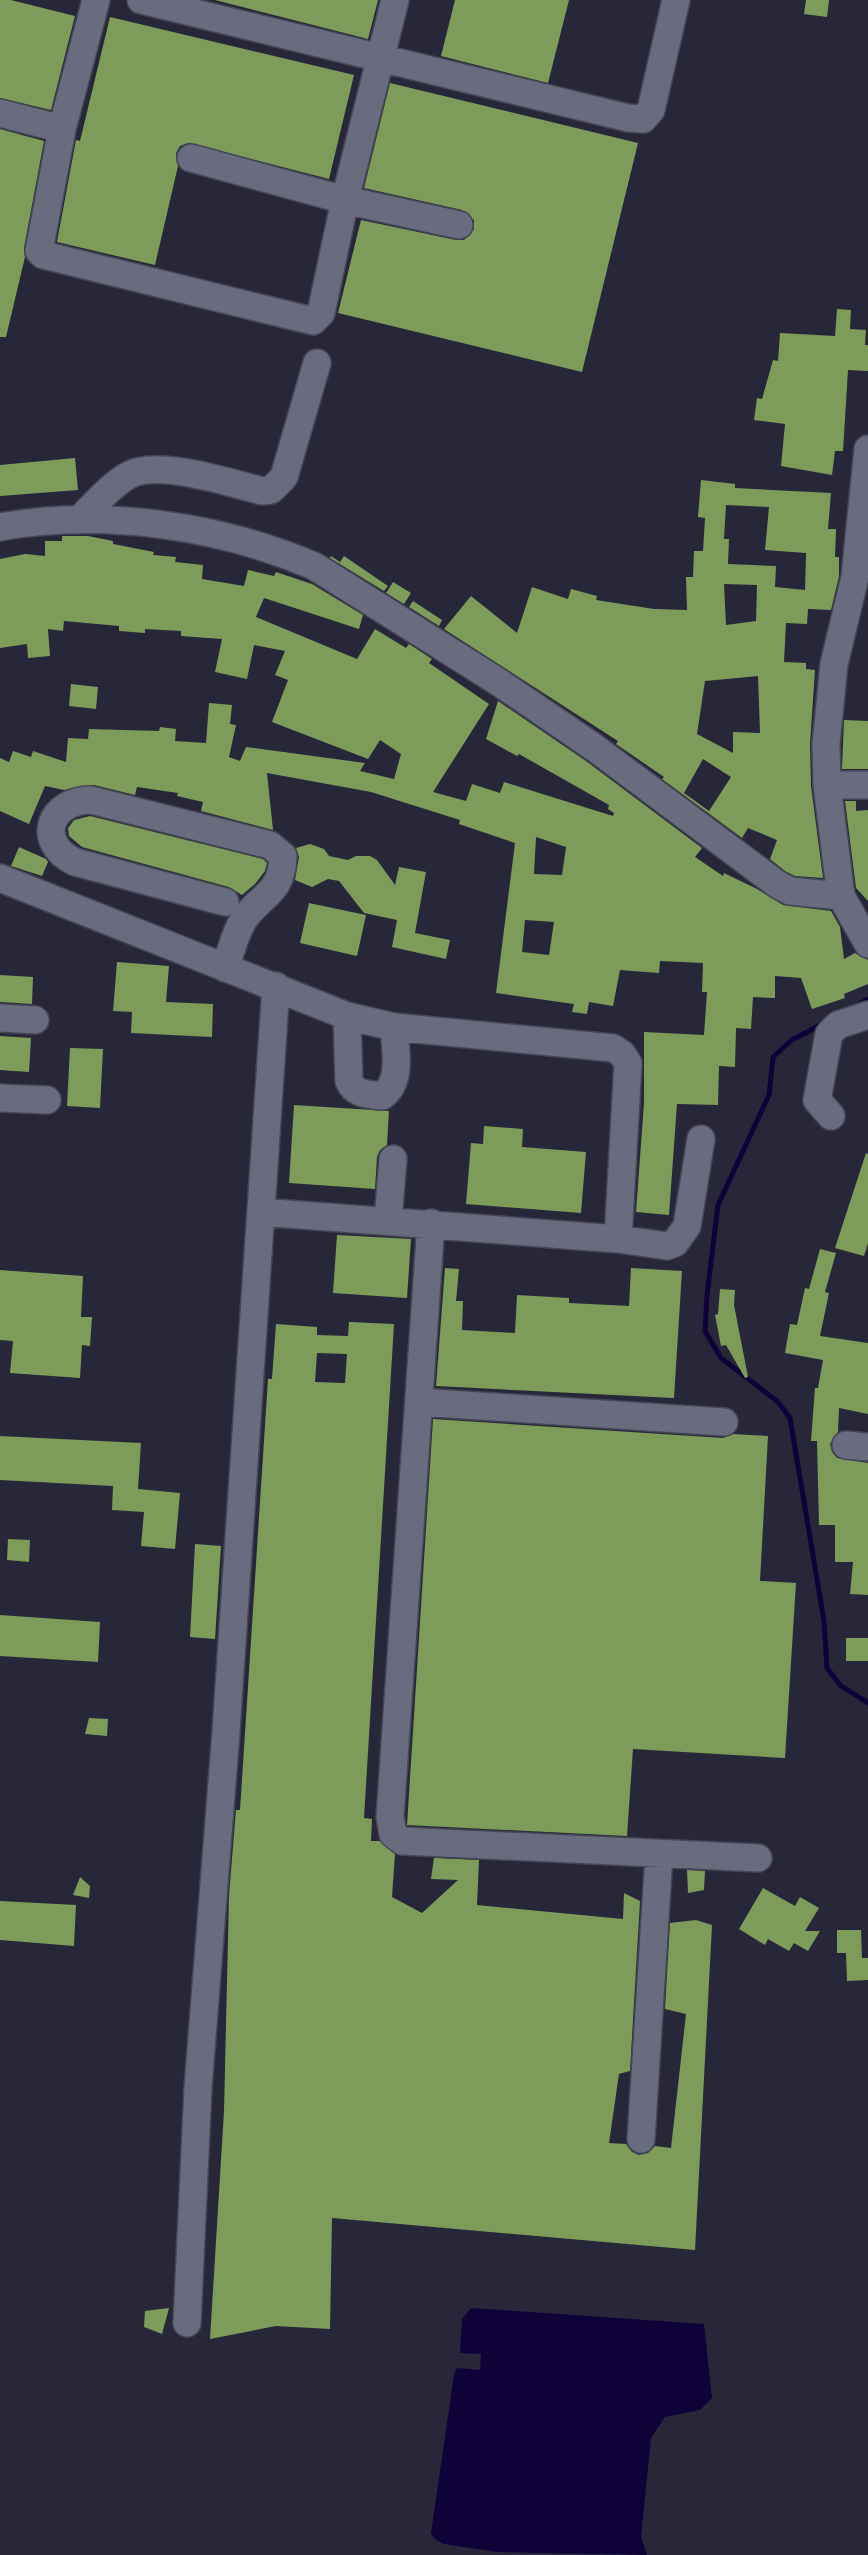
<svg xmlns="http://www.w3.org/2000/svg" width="868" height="2555" font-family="'Alegreya Sans',sans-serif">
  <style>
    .water { fill: #0f0239 }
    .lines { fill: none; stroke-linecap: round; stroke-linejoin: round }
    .stream { stroke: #0f0239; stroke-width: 5 }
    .building { fill: #7d9c5a; fill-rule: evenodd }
    .minor-casing { stroke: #454554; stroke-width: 30 }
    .minor { stroke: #696b7f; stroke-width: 27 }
  </style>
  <rect width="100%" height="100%" fill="#272739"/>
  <!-- water -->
  <path class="water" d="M471,2308L704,2324L712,2398L700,2410L665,2417L651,2438L641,2537L647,2555L497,2552L444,2544L436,2540L431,2533L454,2375L457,2368L480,2370L481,2354L460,2353L462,2319Z"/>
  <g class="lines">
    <!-- stream -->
    <path class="stream" d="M856,1006L868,999
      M824,1023L792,1040L773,1057L769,1095L718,1205L707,1295L705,1331L721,1358L778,1402L790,1418L824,1621L827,1668L841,1686L868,1703"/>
  </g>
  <!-- building -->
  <path class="building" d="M0,0H11L75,16L51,110L0,98Z
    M215,0H378L368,39Z
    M455,0H569L548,83L441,56Z
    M806,0H829L827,17L804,14Z
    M110,17L354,75L329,179L188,143L180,146L176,153L178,166L155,265L57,242L76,140L80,141Z
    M390,83L638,143L582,372L338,313L361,220L456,240H464L474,229V220L462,210L364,188Z
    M0,129L44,141L24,248L25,257L6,337H0Z
    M837,309L851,310L850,329L866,330L865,345H868V371L848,370L843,451H835L832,475L781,466L785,424L754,420L757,398L762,399L773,360L778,361L780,333L835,336Z
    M75,458L78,490L0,496V465Z
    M701,480L735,484V488L831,493L828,529H836L835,557H839V576L831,610L808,609L807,624L786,623L784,662L806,663V669L815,670L810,744L811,786L823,878L795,876L785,871L770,859L777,840L748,828L742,838L662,779L664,777L616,744L618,741L444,629L471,596L517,633L532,587L568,599L571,589L597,596L596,600L654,609L687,610L686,577H693L694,551H703L705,518L698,517ZM726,505L769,507L765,550L806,553L805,590L775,587L776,566L728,564L729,539H724ZM724,584L757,585L756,621L726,625ZM758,676L760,733L733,732V753L697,734L705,681ZM703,759L731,777L709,811L684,793Z
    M62,536H88L113,541V544L154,552L153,555L176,557L175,562L203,565L202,579L244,586L248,570L274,576L276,572L312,584L363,615L359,629L264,598L256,617L357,659L375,629L406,648L409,644L432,659L429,663L489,704L433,792L466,801L472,784L500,793L504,782L613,816L614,813L608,809L609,805L519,754L517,756L486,739L498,701L586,761L702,848L695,857L723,876L724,873L757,889L783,905L831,911L840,927L844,959L855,953L868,960V984L844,994L845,998L812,1009L801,978L775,976V998L753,997L751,1029L736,1028L735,1067L719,1066L718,1105L677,1104L669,1215L636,1212L644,1103V1032L704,1035L707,992H702L703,963L660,961L659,973L620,970L613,1006L589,1002L587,1014L572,1012L574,1004L496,993L515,843L459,824L460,820L371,792L267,773L273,830L201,811L203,802L177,796L178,793L137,787L135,795L94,785L64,790L45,786L29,824L0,811V758L9,762L13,751L31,757L33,751L66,762L68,738L88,739L89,729L159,731L160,727L176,729L175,741L206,743L209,703L232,705L230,724L236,725L229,757L240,761L246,747L365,763L360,771L394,779L401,754L380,740L368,759L272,722L288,680L275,675L285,651L254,645L247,679L215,672L222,639L181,636V631L145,629V633L119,631V626L64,621L63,631L48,629L50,656L28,658L27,644L0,648V559L25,554L45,556V541H62ZM536,837L566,847L562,875L534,874ZM525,920L554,922L549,955L522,952Z
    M331,556L340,562L344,556L388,586L384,591L330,558Z
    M393,582L411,593L404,604L386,593Z
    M413,601L442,620L439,626L409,607Z
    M71,684L98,687L96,709L69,706Z
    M844,720L868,721V769H842Z
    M845,801H856V811L868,810V901L856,888Z
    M90,816L263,859L267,863L265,871L255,884L242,895L229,887L82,847L69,836L68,828L74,820Z
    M310,844L324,849L329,856L348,860L356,856H370L377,860L395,885L399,867L426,872L415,933L450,940L446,959L392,947L397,920L364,913L339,881L328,879L312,887L295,880L299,857L296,848Z
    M19,847L46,859L48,862L42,876L11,866Z
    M309,903L366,915L357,956L300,943Z
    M117,962L169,966L166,1002L213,1004L212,1037L131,1033L132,1012L113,1011Z
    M0,975L33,977L32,1004L0,1002Z
    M0,1036L31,1038L29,1072L0,1070Z
    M70,1048L103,1049L100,1108L67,1106Z
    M294,1105L389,1111L387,1145L380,1150L377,1157L375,1189L289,1183Z
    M484,1126L523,1129L522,1147L586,1152L581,1213L466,1204L471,1143L483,1144Z
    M866,1153L868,1154V1243L864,1256L835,1248Z
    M337,1235L411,1239L407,1298L333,1293Z
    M820,1249L836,1253L825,1292L829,1293L820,1336L868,1343V1414L839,1408L838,1432L830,1444L832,1452L837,1458L868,1463V1595L850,1594L853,1562H835V1525H819L817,1441H811L815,1388H818L823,1360L785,1353L790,1324L797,1325L805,1288L809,1289Z
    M445,1268L459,1269L456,1301H463L462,1330L515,1333L517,1295L569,1298V1303L629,1306L631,1268L682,1271L674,1398L436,1386Z
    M0,1270L83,1276L81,1317H92L90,1346L82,1345L80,1378L10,1373L13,1341L0,1340Z
    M720,1289L735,1290L734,1305L748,1377L745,1378L726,1345L721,1346L715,1315L718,1314Z
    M349,1322L394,1324L364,1818L372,1819L371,1841H380L395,1854L392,1897L422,1913L458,1880L431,1879L434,1858L479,1860L477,1905L623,1919L624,1893L640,1901L630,2071L619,2074L609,2143L626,2144L632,2152L639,2155L648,2153L655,2146L671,2148L686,2014L665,2009L670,1923L696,1920L712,1925L695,2250L332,2218L330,2329L276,2326L210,2339L224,2111L229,1895L236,1810H240L268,1379H272L276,1324L317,1327V1335L348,1336ZM317,1353L347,1354L345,1383L315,1382Z
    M433,1419L723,1438L733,1434L768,1436L760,1581L796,1583L785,1758L633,1749L627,1836L407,1825Z
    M0,1436L141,1443L138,1489L180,1493L175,1549L141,1546L144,1512L112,1510L113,1486L0,1480Z
    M8,1539L30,1540L29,1562L7,1560Z
    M195,1544L221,1546L215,1639L190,1637Z
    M0,1615L100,1622L98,1662L0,1656Z
    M846,1638H868V1661H846Z
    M89,1718L108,1719L107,1736L85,1734Z
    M687,1870L705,1871L704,1890L688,1893Z
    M80,1877L90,1886L89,1898L73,1895Z
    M763,1888L795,1906L800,1897L819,1908L805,1931H820L808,1951L794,1943L789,1951L768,1939L765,1945L739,1929Z
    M0,1901L76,1905L74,1946L0,1940Z
    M837,1930H861L862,1958H868V1980L847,1981L846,1953H837Z
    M169,2308L162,2334L144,2327L145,2311Z"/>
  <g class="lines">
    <!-- minor casing -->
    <g class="minor-casing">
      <path id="minor" d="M96,0L62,129L39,251L43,255L313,321L321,313L345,200L395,0
        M141,0L628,118L643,119L651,110L676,0
        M0,113L62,129
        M191,158L345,200L459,225
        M868,449L855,577L834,664L826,744L827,785L841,896L868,944
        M80,519C94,505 111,485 129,475C157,459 231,483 262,491L271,490L284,477L317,363
        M0,527C103,509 218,525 314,566L497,681L595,748L777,884L790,891L841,896
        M827,785H868
        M0,878L347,1016L394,1027L613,1048L622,1054L628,1063L618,1239L261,1212
        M225,968C231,952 236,928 247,915C266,892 282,891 283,856L270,845L91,800C50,800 34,842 75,862L225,902
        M347,1016L349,1081C355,1095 368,1094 382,1096C403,1081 395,1050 394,1027
        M0,1018L35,1020
        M0,1098L47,1100
        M831,1116L817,1100L829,1034L838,1025L868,1015
        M388,1220L393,1159
        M431,1223L390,1817L393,1834L402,1841L758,1858
        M618,1239L667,1246L675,1243L687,1226L701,1139
        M419,1402L724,1422
        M846,1445L868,1447
        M641,2139L659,1855
        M187,2323L198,2088L226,1732L276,986"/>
    </g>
    <!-- minor -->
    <use href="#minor" class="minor"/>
  </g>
</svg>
